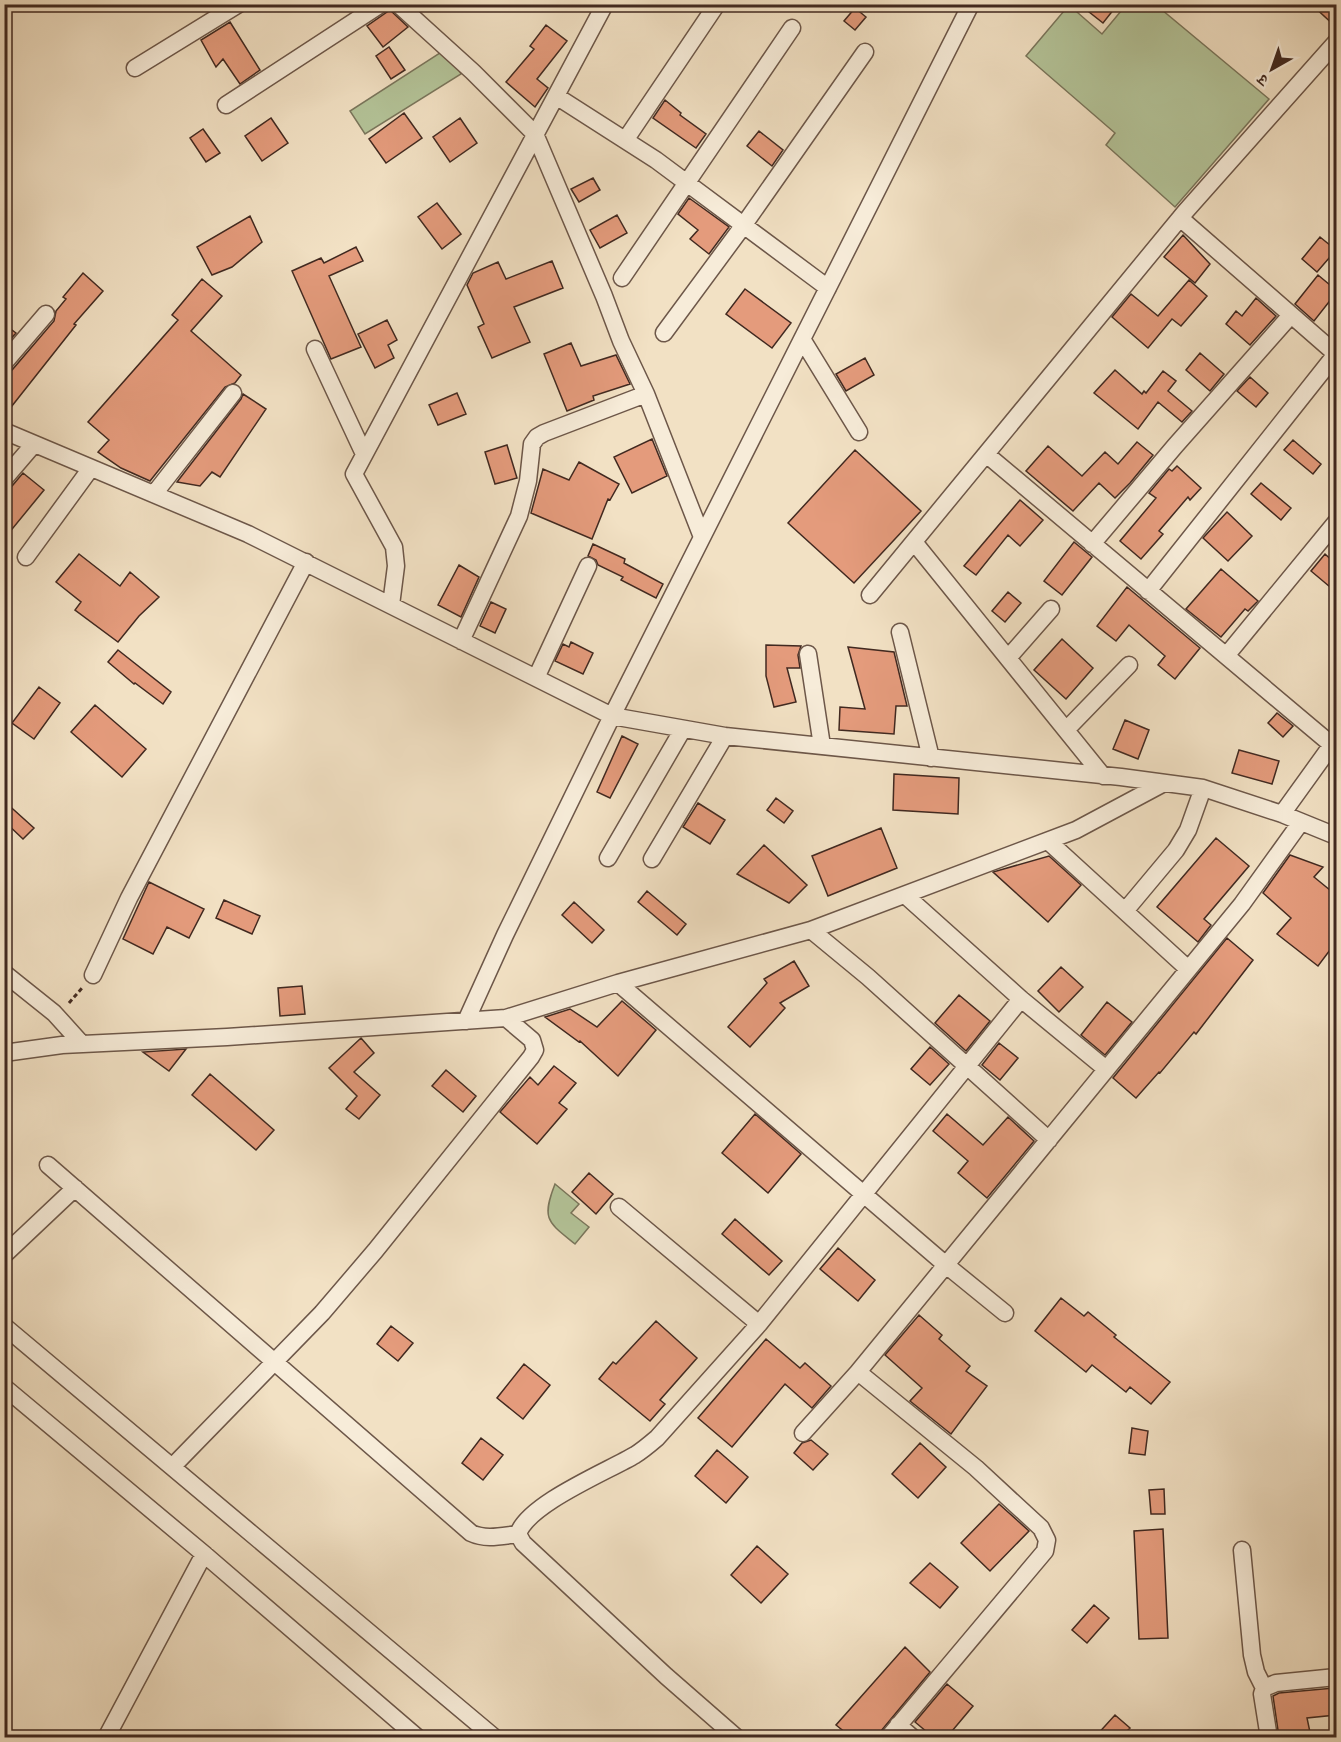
<svg xmlns="http://www.w3.org/2000/svg" width="1341" height="1742" font-family="'Libre Caslon Text','Noto Serif Devanagari',serif">
  <style>
    .green { fill: #b4c499; stroke: #7a765c; stroke-width: 1.5 }
    .building { fill: #e49b7c; stroke: #412920; stroke-width: 1.5 }
    .lines { fill: none; stroke-linecap: round; stroke-linejoin: round }
    .minor-casing { stroke: #6d5749; stroke-width: 19 }
    .path { stroke: #412920; stroke-width: 3; stroke-dasharray: 4.5 3; stroke-linecap: butt }
    .minor { stroke: #f7ecd9; stroke-width: 16 }
  </style>
  <rect width="100%" height="100%" fill="#f2e1c4"/>
  <filter id="stains"><feTurbulence type="fractalNoise" baseFrequency=".00333" numOctaves="4"/><feColorMatrix values="0 0 0 0 .2 0 0 0 0 .09 0 0 0 0 .02 0 0 0 .5 -.17"/></filter>
  <radialGradient id="worn" r=".72"><stop offset=".6" stop-color="#630" stop-opacity="0"/><stop offset="1" stop-color="#630" stop-opacity=".3"/></radialGradient>
  <!-- green -->
  <path class="green" d="M1069,5L1102,34L1126,5H1156L1269,99L1175,207L1106,145L1115,133L1026,56Z
    M449,47L461,74L365,134L350,111Z
    M555,1184L579,1204L571,1213L589,1227L575,1244C548,1222 541,1220 555,1184Z"/>
  <!-- building -->
  <path class="building" d="M1079,4H1118L1103,23Z
    M1311,4H1336V27Z
    M855,8L866,17L855,30L844,21Z
    M390,10L408,27L383,47L367,26Z
    M230,22L260,70L240,84L223,59L216,67L201,40Z
    M546,25L567,41L537,79L548,88L535,107L506,82L534,49L530,46Z
    M389,47L405,70L391,79L376,56Z
    M665,100L681,113L680,115L706,134L696,148L653,118Z
    M404,113L422,138L386,163L369,139Z
    M271,118L288,143L262,161L245,136Z
    M460,118L477,143L450,162L433,137Z
    M203,129L220,153L206,162L190,138Z
    M759,131L783,150L772,166L747,146Z
    M593,178L600,190L579,202L571,189Z
    M689,198L729,227L709,254L690,239L698,230L678,214Z
    M437,203L461,234L442,249L418,217Z
    M617,215L627,233L600,248L590,230Z
    M250,216L262,242L232,267L212,275L197,247Z
    M1183,235L1210,264L1195,283L1164,257Z
    M1320,237L1336,250L1317,272L1302,259Z
    M356,247L363,261L329,276L361,347L331,359L292,271L321,258L324,263Z
    M552,261L563,288L514,307L530,342L492,358L478,327L484,324L467,285L473,273L498,262L506,279Z
    M83,273L103,291L74,324L76,325L4,416V373L12,370L54,321L56,311L66,299L63,297Z
    M1318,275L1336,290V293L1314,321L1295,304Z
    M202,279L222,296L191,331L241,375L235,383L225,387L150,481L121,468L98,452L109,440L88,422L178,320L172,315Z
    M1189,280L1207,296L1181,326L1172,319L1148,348L1112,317L1131,294L1158,316Z
    M745,289L791,323L772,348L726,314Z
    M1256,298L1276,316L1250,345L1226,324L1236,311L1242,316Z
    M387,320L397,340L388,345L394,358L375,368L358,334Z
    M4,324L16,333L4,346Z
    M571,343L581,366L616,355L630,384L593,396L594,400L567,411L544,354Z
    M1200,353L1224,374L1210,391L1186,370Z
    M865,358L874,375L846,391L836,374Z
    M1115,370L1142,394L1144,391L1146,393L1163,371L1176,381L1168,391L1192,411L1182,422L1158,402L1138,429L1094,393Z
    M1250,377L1268,393L1256,407L1237,391Z
    M457,393L466,414L438,425L429,405Z
    M243,394L266,409L220,477L212,472L200,486L177,482L241,399Z
    M652,439L667,476L632,493L614,457Z
    M1293,440L1321,464L1313,474L1284,450Z
    M1137,442L1153,455L1130,483L1115,498L1099,483L1073,511L1026,471L1048,446L1082,476L1105,452L1118,464Z
    M507,445L517,478L495,484L485,452Z
    M855,450L921,511L854,583L788,523Z
    M579,462L619,484L610,500L608,499L592,539L531,513L543,469L569,480Z
    M1177,466L1201,488L1190,500L1188,497L1159,531L1163,534L1141,559L1120,541L1156,498L1149,493L1169,469L1172,471Z
    M23,473L44,490L4,539V489L12,486Z
    M1261,483L1291,508L1281,520L1251,494Z
    M1020,500L1043,520L1020,546L1008,535L976,575L964,566Z
    M1227,512L1252,536L1228,561L1203,538Z
    M1074,542L1092,557L1062,595L1044,581Z
    M593,544L625,559L624,563L663,584L656,598L621,580L623,577L598,565L596,560L588,556Z
    M79,554L120,586L130,572L159,597L139,616L118,642L75,610L81,602L56,582Z
    M1325,554L1336,564V592L1311,571Z
    M459,565L479,577L461,617L438,605Z
    M1221,569L1258,601L1248,611L1245,609L1221,637L1186,609Z
    M1127,587L1200,648L1175,679L1158,665L1165,656L1129,625L1116,641L1097,626Z
    M1008,592L1021,603L1005,622L992,611Z
    M491,602L506,609L495,633L480,626Z
    M1062,639L1093,668L1066,699L1034,670Z
    M571,642L593,653L583,674L555,661L563,644L569,647Z
    M766,645L801,646L798,655L800,668H787L796,702L774,707L766,676Z
    M848,647L894,652L907,706H896L894,734L839,730L840,707L865,709Z
    M118,650L171,692L163,704L135,683L134,684L108,662Z
    M39,687L60,703L34,739L12,723Z
    M95,705L146,749L122,777L71,732Z
    M1277,713L1293,726L1283,737L1268,723Z
    M1125,720L1149,730L1138,759L1113,749Z
    M622,736L638,744L610,798L597,792Z
    M1239,750L1279,761L1272,784L1232,773Z
    M894,774L959,778L958,814L893,810Z
    M776,798L793,811L784,823L767,810Z
    M4,801L34,828L23,839L4,821Z
    M698,803L725,820L710,844L683,827Z
    M881,828L897,868L828,896L812,856Z
    M1216,838L1249,866L1204,919L1211,925L1198,942L1157,907Z
    M764,845L807,885L789,903L737,874Z
    M1290,855L1323,867L1314,877L1336,895V942L1318,966L1277,934L1291,918L1263,893Z
    M1049,856L1081,885L1048,922L993,872Z
    M149,882L204,909L189,938L167,927L153,954L123,939Z
    M647,891L686,924L677,935L638,902Z
    M224,900L260,916L252,934L216,918Z
    M574,902L604,930L592,943L562,915Z
    M1227,938L1253,960L1196,1034L1194,1032L1160,1073L1159,1072L1136,1098L1113,1078Z
    M794,961L809,986L780,1003L785,1008L750,1047L728,1027L767,983L764,979Z
    M1061,967L1083,987L1059,1012L1038,991Z
    M302,986L305,1014L280,1016L278,988Z
    M959,995L990,1021L966,1051L935,1023Z
    M622,1001L656,1030L618,1076L580,1041L579,1042L545,1017L570,1009L597,1027Z
    M1107,1002L1132,1022L1105,1055L1081,1035Z
    M361,1038L374,1053L354,1072L380,1095L359,1119L346,1109L357,1096L329,1068Z
    M999,1043L1018,1058L1000,1080L982,1065Z
    M930,1047L949,1064L930,1085L911,1069Z
    M186,1049L169,1071L143,1052Z
    M554,1066L576,1083L559,1103L567,1109L537,1144L500,1112L530,1077L538,1085Z
    M446,1070L476,1096L463,1112L432,1086Z
    M210,1074L274,1130L256,1150L192,1095Z
    M755,1114L801,1154L768,1193L722,1153Z
    M947,1114L983,1145L1008,1117L1034,1141L987,1198L958,1173L968,1161L933,1131Z
    M589,1173L613,1194L596,1214L572,1192Z
    M735,1219L782,1261L769,1275L722,1234Z
    M838,1248L875,1280L858,1301L820,1269Z
    M1061,1298L1084,1316L1088,1312L1116,1335L1114,1337L1170,1382L1151,1404L1130,1387L1126,1392L1092,1365L1086,1372L1035,1331Z
    M919,1315L942,1335L939,1339L970,1366L966,1371L987,1386L951,1434L910,1401L922,1388L885,1355Z
    M656,1321L697,1358L660,1400L665,1404L650,1421L599,1379L613,1362L616,1364Z
    M391,1326L413,1343L398,1361L377,1344Z
    M766,1339L800,1368L805,1363L831,1386L812,1408L785,1384L732,1447L698,1418Z
    M524,1364L550,1385L523,1419L497,1398Z
    M1132,1428L1148,1431L1145,1455L1129,1453Z
    M481,1438L503,1455L483,1480L462,1463Z
    M811,1440L828,1454L813,1470L794,1453L802,1443Z
    M920,1443L946,1467L918,1498L892,1474Z
    M717,1450L748,1477L726,1503L695,1476Z
    M1164,1489L1165,1514H1151L1149,1490Z
    M999,1504L1029,1531L990,1571L961,1543Z
    M1163,1529L1168,1638L1139,1639L1134,1531Z
    M757,1546L788,1574L761,1603L731,1575Z
    M930,1563L958,1587L940,1608L910,1583Z
    M1094,1605L1109,1618L1087,1643L1072,1630Z
    M905,1647L930,1672L876,1737H851L836,1725Z
    M947,1684L973,1706L947,1737H933L915,1722Z
    M1334,1688L1336,1715L1307,1718L1311,1737H1279L1273,1696L1279,1693Z
    M1115,1715L1130,1728L1121,1737H1095Z"/>
  <g class="lines">
    <!-- minor casing -->
    <g class="minor-casing">
      <path id="minor" d="M398,4L473,72L535,134L604,296L621,341L646,394L702,537
        M135,68L239,4
        M556,96L656,160L828,288
        M226,105L381,4
        M626,139L717,4
        M1180,218L1336,354
        M622,278L792,28
        M664,333L743,226L865,52
        M802,339L859,432
        M315,349L364,454
        M4,363L46,314
        M4,431L248,534L612,716L725,736L1121,777L1203,788L1282,814L1336,836
        M986,454L1332,745
        M4,479L34,444
        M154,494L233,393
        M914,542L1103,776
        M1092,544L1175,446L1291,315
        M26,557L91,468
        M1148,591L1336,354
        M870,595L1185,212L1336,42
        M391,605L396,566L394,547L354,474L605,4
        M900,632L931,758
        M461,641L519,516L528,481L532,444L537,437L544,433L646,394
        M808,654L822,746
        M1226,656L1336,522
        M1008,658L1051,609
        M536,678L588,566
        M1066,730L1129,665
        M1282,814L1336,739
        M1048,841L1187,968
        M608,858L683,729
        M652,859L725,736
        M905,895L1021,999L1106,1069
        M1125,911L1176,850L1188,830L1203,788
        M811,930L868,977L1049,1140
        M4,973L54,1013L82,1044
        M93,975L129,898L306,562
        M618,983L946,1265L1005,1313
        M466,1021L505,935L612,716L971,4
        M4,1053L62,1045L227,1037L506,1018L618,983L811,930L1076,830L1164,783
        M48,1165L471,1533C486,1540 501,1536 518,1534
        M619,1207L759,1324
        M4,1255L75,1188
        M4,1326L495,1738
        M858,1372L976,1468L1041,1528L1047,1540L1045,1551L888,1738
        M4,1387L204,1554L418,1738
        M803,1433L858,1372L1242,904L1301,822
        M173,1466L322,1313L375,1251L531,1057L535,1050L532,1040L506,1018
        M1242,1550L1252,1655L1256,1672L1264,1688
        M898,1725L913,1738
        M106,1738L204,1554
        M737,1738L666,1676L523,1543L518,1534C528,1504 606,1472 635,1455C643,1450 650,1444 657,1438L759,1324L1021,999
        M1269,1738L1262,1694L1264,1688L1276,1683L1336,1677"/>
    </g>
    <!-- path -->
    <path class="path" d="M69,1003L82,988"/>
    <!-- minor -->
    <use href="#minor" class="minor"/>
  </g>
  <!-- margin -->
  <rect width="1341" height="1742" fill="none" stroke="#f2e1c4" stroke-width="24"/>
  <rect x="6" y="6" width="1329" height="1730" fill="none" stroke="#412920" stroke-width="3"/>
  <rect x="12" y="12" width="1317" height="1718" fill="none" stroke="#412920" stroke-width="1.5"/>
  <!-- north arrow -->
  <g transform="translate(1272 69) rotate(220)" stroke="#f7ecd9" stroke-width="4.5" paint-order="stroke">
  <path d="M0-4.5L10 22L0 15L-10 22Z" fill="#412920"/>
  <text y="-9" font-size="16" font-weight="bold" text-anchor="middle" fill="#412920">उ</text>
  </g>
  <rect width="100%" height="100%" filter="url(#stains)"/>
  <rect width="100%" height="100%" fill="url(#worn)"/>
</svg>
